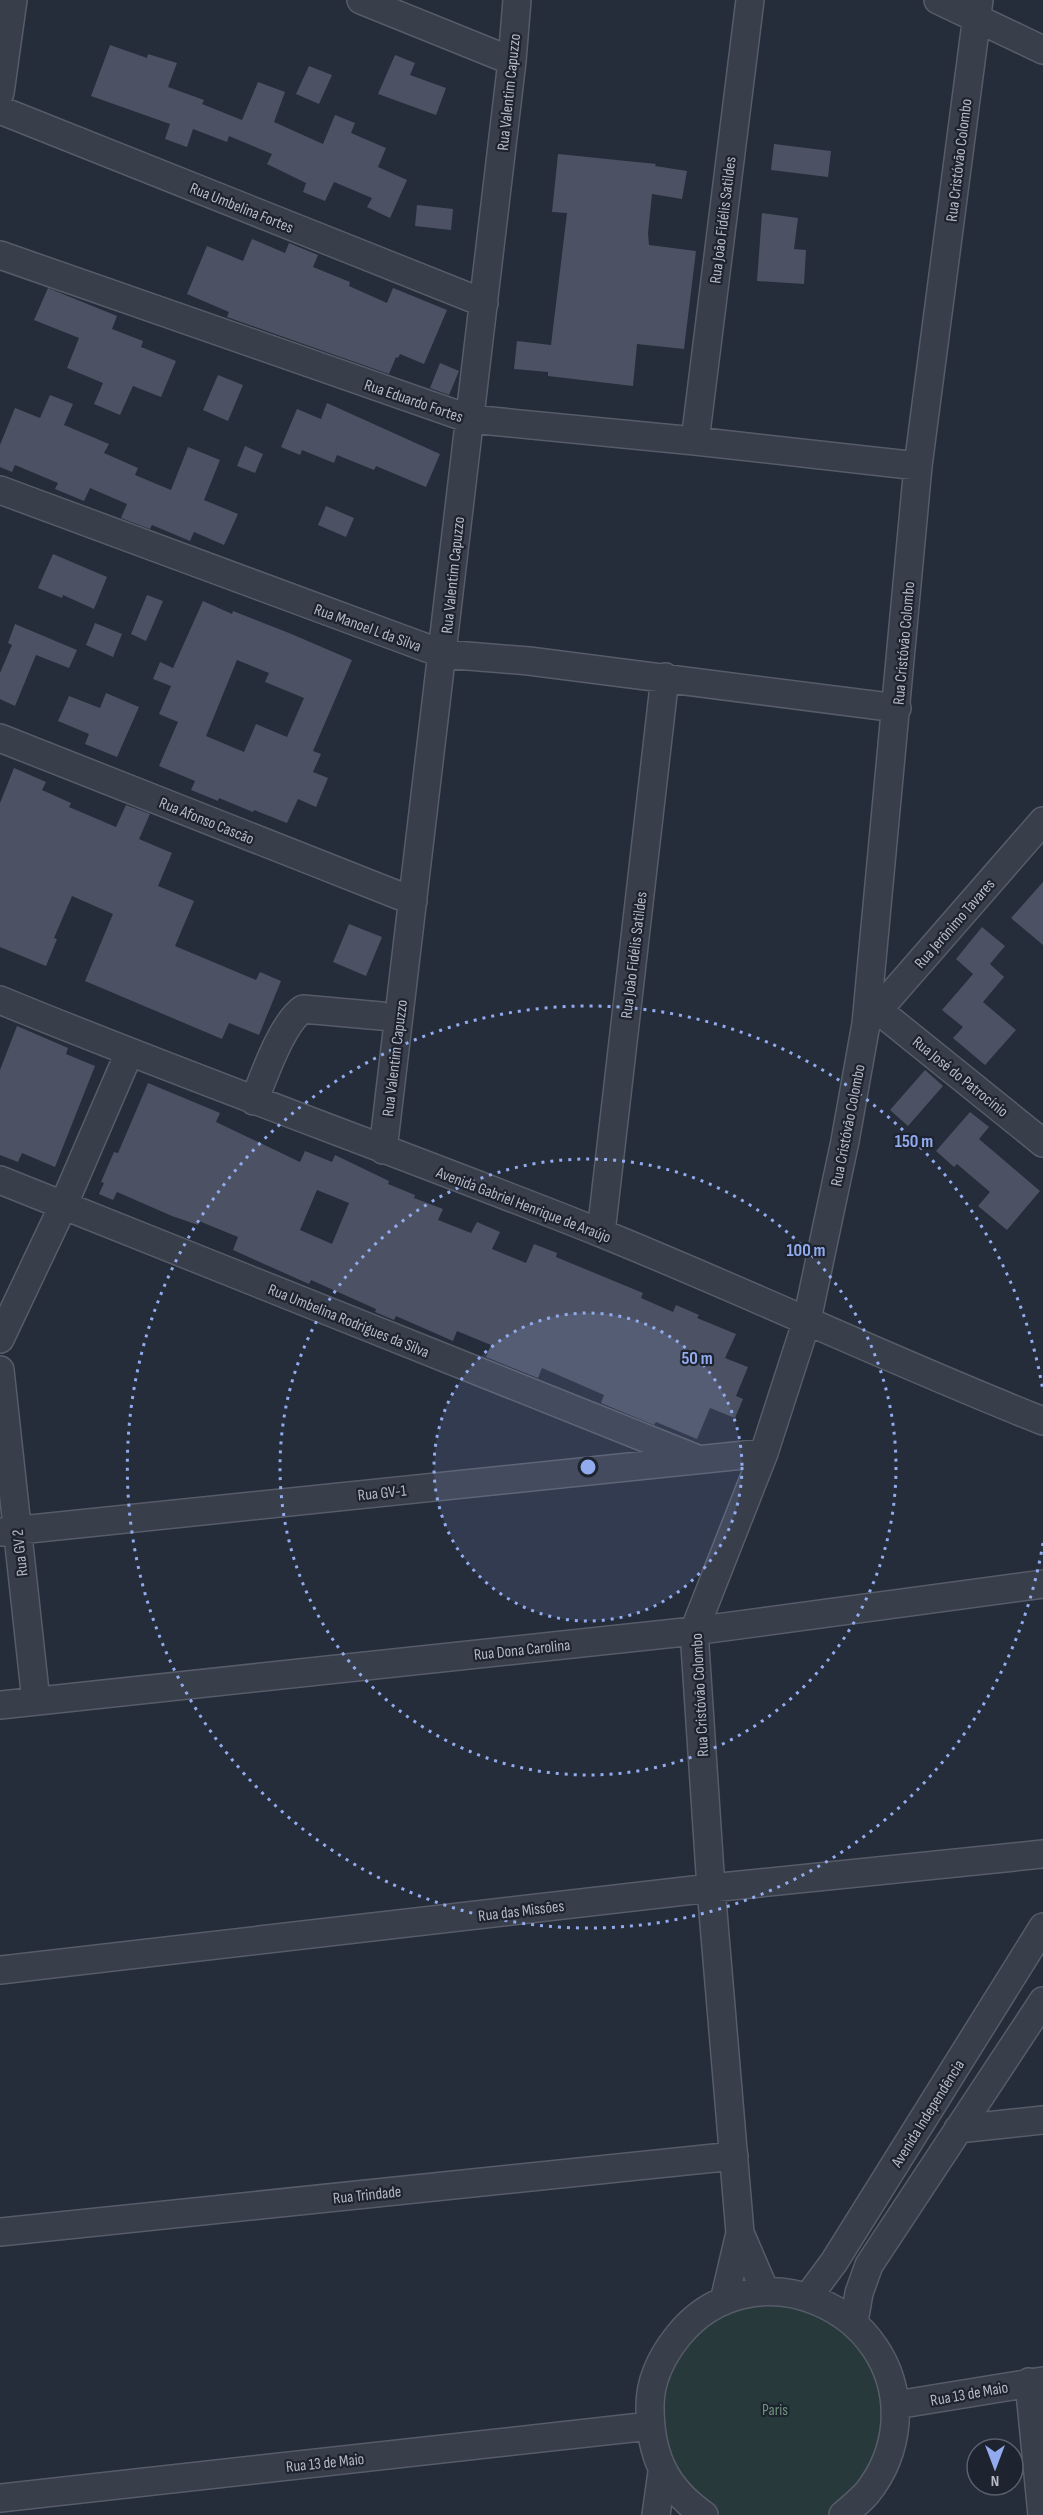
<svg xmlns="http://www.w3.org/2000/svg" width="1043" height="2515" font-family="'Sofia Sans Condensed',sans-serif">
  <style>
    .green { fill: #28393c }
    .building { fill: #4c5263; fill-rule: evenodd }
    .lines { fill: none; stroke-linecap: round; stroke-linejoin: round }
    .minor-casing { stroke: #575c69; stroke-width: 30 }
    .minor { stroke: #393e4b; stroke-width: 27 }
    .ring { fill: none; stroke: #92abee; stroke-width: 3; stroke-dasharray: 3 6 }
    .labels { text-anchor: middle; stroke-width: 4.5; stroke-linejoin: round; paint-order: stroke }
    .street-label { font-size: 16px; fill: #b5b9c6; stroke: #1e2330 }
    .park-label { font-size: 16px; fill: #6e957b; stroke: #1e2330 }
    .centre { fill: #92abee; stroke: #1e2330; stroke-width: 3 }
    .ring-label { font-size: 18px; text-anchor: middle; font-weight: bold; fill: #92abee; stroke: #1e2330; stroke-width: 4.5; stroke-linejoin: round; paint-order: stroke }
  </style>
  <rect width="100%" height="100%" fill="#252c3a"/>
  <!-- green -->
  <path class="green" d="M760,2303L797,2304L832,2318L881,2374L885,2448L842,2508L828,2515H720L700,2503L675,2475L661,2439L660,2401L671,2366L693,2335L723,2314Z"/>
  <!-- building -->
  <path class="building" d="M110,45L147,58L148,54L177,63L168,87L204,100L202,104L242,120L258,82L285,92L274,122L323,144L335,115L355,123L351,133L386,148L378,167L407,180L390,218L367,207L372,198L334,182L325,201L303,192L306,183L267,164L272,154L229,136L227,142L193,129L187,147L165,139L170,124L91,96Z
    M395,55L415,63L410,75L446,88L436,115L378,94Z
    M309,66L332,75L319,104L296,94Z
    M774,144L831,151L828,177L771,170Z
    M558,154L656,164L655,166L687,171L682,199L652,194L648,233L649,245L696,251L684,349L637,344L633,386L548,376V372L514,369L517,341L551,345L567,213L552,212Z
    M417,205L453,209L451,230L415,226Z
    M762,213L798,218L794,249L806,250L804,284L757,281Z
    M252,239L285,253L289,243L318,255L313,267L350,282L349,286L387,303L393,288L447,310L424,364L400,354L398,358L396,357L389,374L227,317L229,312L187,294L207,246L243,261Z
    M48,288L117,316L112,329L143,341L141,347L176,361L161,397L133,386L120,415L94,404L103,383L67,368L79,338L34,320Z
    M440,363L459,371L449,395L430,388Z
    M218,375L243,385L228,421L203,410Z
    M50,395L73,404L64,425L109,444L104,453L138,468L135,475L171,490L188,447L220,460L204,500L238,514L224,545L194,532L190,541L152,525L150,529L121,518L127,504L90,488L84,501L55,489L58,483L15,465L12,472L0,467V445L15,408L40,418Z
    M327,403L440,454L426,487L376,466L374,470L337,455L334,463L302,450L300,455L281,447L297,409L321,419Z
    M245,446L263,454L255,473L237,466Z
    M326,506L354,518L346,537L318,525Z
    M53,554L107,577L94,609L63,595L62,598L38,588Z
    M147,595L163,601L146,641L131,634Z
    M203,601L232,614L233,611L289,633L352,660L313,751L321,754L313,772L328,778L316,807L298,799L287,823L254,810L253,812L219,798L218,801L191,790L195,781L159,766L178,722L159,714L171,686L153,679L160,662L173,668ZM237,660L269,673L265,682L304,698L287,737L256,724L244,752L206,736Z
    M95,623L122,634L113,657L86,645Z
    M15,624L77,650L69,668L36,655L15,706L0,699V673L12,645L8,643Z
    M106,693L139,707L117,757L85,744L89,734L58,721L69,696L100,708Z
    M14,768L46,782L42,790L71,803L69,807L116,827L126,805L150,814L139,839L172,853L158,886L194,901L175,946L256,980L260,972L281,981L259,1035L229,1023L222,1039L85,981L113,914L72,896L54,938L57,939L46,966L0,947V803Z
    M1043,882V945L1011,918Z
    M349,924L382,937L366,976L333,962Z
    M982,927L1005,946L990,964L1004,977L983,1002L1016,1030L985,1065L953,1038L963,1027L942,1010L973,974L956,959Z
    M17,1026L68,1048L66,1054L95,1066L55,1167L22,1153L18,1162L0,1155V1070Z
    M925,1070L943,1086L908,1126L890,1110Z
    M148,1083L220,1113L216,1122L300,1162L305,1151L332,1162L335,1155L389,1181L388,1184L415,1195L414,1198L443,1209L438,1220L471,1233L477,1222L500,1232L492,1249L526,1263L534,1244L557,1253L556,1257L643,1293L641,1298L673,1312L676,1305L699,1315L697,1318L736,1334L725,1358L748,1367L736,1396L743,1399L735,1418L710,1408L697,1439L656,1422L654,1425L601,1403L604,1395L542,1368L538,1378L486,1357L491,1345L457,1331L453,1341L396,1316L394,1320L375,1312L376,1309L311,1280L309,1284L233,1250L238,1237L199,1221L198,1225L172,1216L117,1192L113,1200L99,1194L104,1183L101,1182L114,1152L118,1153ZM317,1190L349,1203L332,1244L300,1230Z
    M970,1112L989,1127L979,1139L1040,1191L1007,1230L978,1206L990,1192L957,1164L954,1167L936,1151Z"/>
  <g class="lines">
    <!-- minor casing -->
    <g class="minor-casing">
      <path id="minor" d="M361,0L512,61
        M938,0L1043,50
        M0,93L13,0
        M0,110L484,303
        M0,255L470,419L695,441L918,466
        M695,441L750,0
        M0,490L443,654L529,661L897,708
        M0,738L413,901
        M0,1000C199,1082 401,1153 601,1233C749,1293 894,1362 1043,1421
        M878,1010L1043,1143
        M866,1024L1043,821
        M254,1101C264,1076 282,1023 303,1009L381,1016
        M383,1150L512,61L517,0
        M0,1180L695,1458
        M601,1233L665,677
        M0,1339L63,1206L129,1053
        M0,1370L36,1701
        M0,1532L764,1453
        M0,1705L694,1631L1043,1584
        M0,1970L711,1888L1043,1854
        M958,2129L1043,2120
        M0,2232L734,2156
        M765,2291L740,2233L711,1888L694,1631L764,1453L807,1320L845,1141L866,1024L918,466L979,0
        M808,2297L834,2262L1043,1927
        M724,2301L740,2233
        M854,2322L859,2293L869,2265L1043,2001
        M1029,2382L1042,2515
        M896,2405L1043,2381
        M0,2498L650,2426
        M656,2515L662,2472
        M704,2515C664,2487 650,2454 650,2406C650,2380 662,2356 678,2336C752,2244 902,2306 895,2423C893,2448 883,2473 867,2493C860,2501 851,2508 843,2515"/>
    </g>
    <!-- minor -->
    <use href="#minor" class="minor"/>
  </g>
  <!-- distance rings -->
  <circle cx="588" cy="1467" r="154" fill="#92abee" fill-opacity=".12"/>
  <g class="ring">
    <circle cx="588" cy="1467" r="154"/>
    <circle cx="588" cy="1467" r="308"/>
    <path d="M1043 1543A461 461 0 1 1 1043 1391"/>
  </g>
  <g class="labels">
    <!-- street labels -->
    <g class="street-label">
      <text transform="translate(508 92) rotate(-84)" y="6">Rua Valentim Capuzzo</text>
      <text transform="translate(958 160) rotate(-83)" y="6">Rua Cristóvão Colombo</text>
      <text transform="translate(242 207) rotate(22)" y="6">Rua Umbelina Fortes</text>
      <text transform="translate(722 220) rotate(-83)" y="6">Rua João Fidélis Satildes</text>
      <text transform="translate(414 400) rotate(19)" y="6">Rua Eduardo Fortes</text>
      <text transform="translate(452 575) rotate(-84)" y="6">Rua Valentim Capuzzo</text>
      <text transform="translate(368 627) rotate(20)" y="6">Rua Manoel L da Silva</text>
      <text transform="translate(903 643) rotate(-85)" y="6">Rua Cristóvão Colombo</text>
      <text transform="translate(207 820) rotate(22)" y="6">Rua Afonso Cascão</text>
      <text transform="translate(954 923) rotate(-49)" y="6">Rua Jerônimo Tavares</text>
      <text transform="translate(633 955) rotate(-83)" y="6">Rua João Fidélis Satildes</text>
      <text transform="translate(394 1058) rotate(-83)" y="6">Rua Valentim Capuzzo</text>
      <text transform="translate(961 1076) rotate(39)" y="6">Rua José do Patrocínio</text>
      <text transform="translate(847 1125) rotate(-79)" y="6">Rua Cristóvão Colombo</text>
      <text transform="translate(524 1204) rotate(21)" y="6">Avenida Gabriel Henrique de Araújo</text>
      <text transform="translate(349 1320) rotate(22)" y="6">Rua Umbelina Rodrigues da Silva</text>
      <text transform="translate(382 1492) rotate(-6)" y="6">Rua GV-1</text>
      <text transform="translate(19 1553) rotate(-96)" y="6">Rua GV 2</text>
      <text transform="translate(522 1649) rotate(-6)" y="6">Rua Dona Carolina</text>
      <text transform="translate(699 1695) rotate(-93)" y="6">Rua Cristóvão Colombo</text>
      <text transform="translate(521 1910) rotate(-7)" y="6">Rua das Missões</text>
      <text transform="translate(927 2113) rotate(-58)" y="6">Avenida Independência</text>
      <text transform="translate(367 2194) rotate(-6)" y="6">Rua Trindade</text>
      <text transform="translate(969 2393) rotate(-10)" y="6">Rua 13 de Maio</text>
      <text transform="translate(325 2462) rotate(-6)" y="6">Rua 13 de Maio</text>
    </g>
    <!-- park labels -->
    <g class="park-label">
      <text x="775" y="2415">Paris</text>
    </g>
  </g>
  <circle cx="588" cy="1467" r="9" class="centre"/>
  <g class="ring-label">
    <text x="914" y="1147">150 m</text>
    <text x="806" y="1256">100 m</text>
    <text x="697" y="1364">50 m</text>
  </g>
  <!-- north arrow -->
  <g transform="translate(995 2467) rotate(180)"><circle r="28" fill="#1e2330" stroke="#5a5f6c" stroke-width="1.5"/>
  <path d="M0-4.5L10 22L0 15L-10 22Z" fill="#92abee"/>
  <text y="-9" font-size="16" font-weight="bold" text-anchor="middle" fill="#b5b9c6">N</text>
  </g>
</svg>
